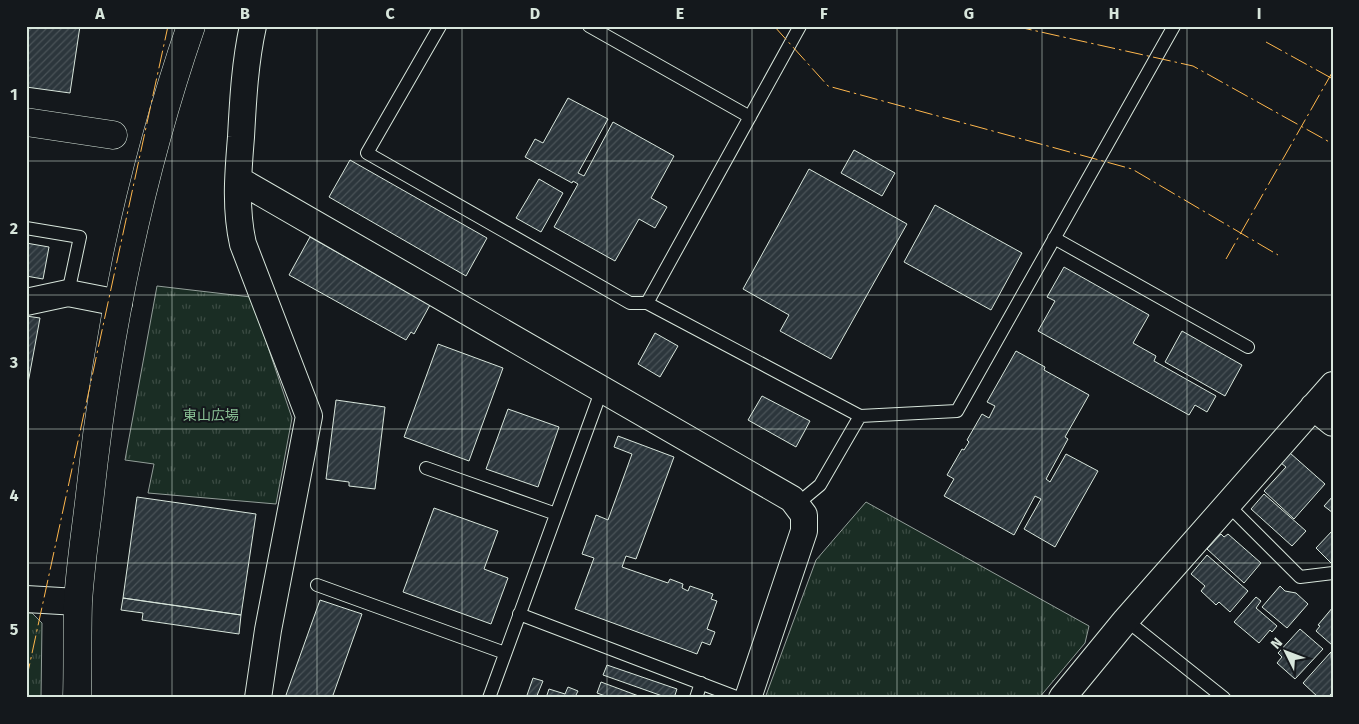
<svg xmlns="http://www.w3.org/2000/svg" width="1359" height="724" font-family="'Fira Sans','Noto Sans JP',sans-serif">
  <style>
    .grass { fill: url(#grass-tufts); stroke: #939e99 }
    .building { fill: url(#building-hatch); stroke: #d8e6dc }
    .lines { fill: none; stroke-linecap: round; stroke-linejoin: round }
    .service-casing { stroke: #d8e6dc; stroke-width: 14 }
    .minor-casing { stroke: #d8e6dc; stroke-width: 28 }
    .tertiary-casing { stroke: #d8e6dc; stroke-width: 29 }
    .service { stroke: #14181c; stroke-width: 12 }
    .minor { stroke: #14181c; stroke-width: 26 }
    .tertiary { stroke: #14181c; stroke-width: 28 }
    .power { stroke: #ffb74d; stroke-width: 1; stroke-dasharray: 18 4 2.5 4; stroke-linecap: butt }
    .grid { fill: none; stroke: #d8e6dc; stroke-width: 1; stroke-opacity: 0.55 }
    .labels { text-anchor: middle; stroke-width: 4; stroke-linejoin: round; paint-order: stroke }
    .park-label { font-size: 14px; fill: #8ac095; stroke: #14181c }
    .neatline { fill: none; stroke: #d8e6dc; stroke-width: 2 }
    .grid-label { font-size: 16px; text-anchor: middle; font-weight: bold; fill: #d8e6dc }
  </style>
  <defs>
    <pattern id="grass-tufts" width="24" height="20" patternUnits="userSpaceOnUse" patternTransform="scale(1.25)"><rect width="24" height="20" fill="#1a2d24"/><path d="M3 7l-1-3M5 7V3M7 7l1-3M15 17l-1-3M17 17v-4M19 17l1-3" fill="none" stroke="#3b4b43"/></pattern>
    <pattern id="building-hatch" width="6" height="6" patternUnits="userSpaceOnUse" patternTransform="scale(1.25)"><rect width="6" height="6" fill="#2c363c"/><path d="M-1 1l2-2M0 6l6-6M5 7l2-2" fill="none" stroke="#4a5358"/></pattern>
  </defs>
  <rect width="100%" height="100%" fill="#14181c"/>
  <!-- grass -->
  <path class="grass" d="M157,286L251,297L292,418L276,504L148,493L154,464L125,460Z
    M866,502L1089,626L1085,643L1039,698H765L816,560Z
    M26,613H32L42,623L41,698H26Z"/>
  <!-- building -->
  <path class="building" d="M26,26H80L70,93L26,87Z
    M568,98L608,119L578,173L584,176L613,122L674,156L651,198L667,207L655,228L639,219L615,261L554,227L578,184L573,181L572,183L525,157L535,139L543,143Z
    M854,150L895,173L882,196L841,173Z
    M350,160L487,238L466,276L329,197Z
    M809,169L907,224L831,359L780,331L789,315L743,289Z
    M539,179L563,193L541,232L516,218Z
    M935,205L1022,253L991,310L904,262Z
    M310,237L430,305L414,334L411,332L406,340L289,275Z
    M26,243L49,247L43,279L26,276Z
    M1064,267L1149,315L1133,343L1156,356L1154,361L1216,396L1207,412L1195,405L1189,415L1038,331L1055,301L1047,297Z
    M26,316L40,318L26,394Z
    M1182,331L1242,365L1225,396L1165,362Z
    M655,333L678,346L660,377L638,364Z
    M438,344L503,368L469,461L404,437Z
    M1016,351L1045,367L1044,370L1089,395L1065,437L1068,439L1046,479L1050,482L1066,454L1098,471L1055,547L1024,529L1041,499L1035,496L1014,535L944,496L954,479L947,475L962,449L964,450L969,442L967,440L982,414L989,418L995,406L987,402Z
    M762,396L810,421L796,447L748,420Z
    M336,400L385,407L375,489L349,486V482L326,479Z
    M508,409L559,427L538,487L486,469Z
    M618,436L674,457L636,559L626,556L622,567L668,583L670,579L683,584L682,588L688,591L690,586L713,594L711,599L717,601L707,629L715,632L710,645L702,642L697,654L575,609L594,558L582,554L596,515L608,520L632,454L614,447Z
    M1290,453L1325,484L1294,519L1264,491L1286,467L1281,463Z
    M1264,494L1306,531L1292,546L1251,509Z
    M1333,496V513L1324,506Z
    M137,497L256,514L241,615L123,598Z
    M434,508L498,531L484,569L508,578L491,624L403,592Z
    M1333,530V562L1331,563L1316,548Z
    M1221,534L1224,537L1228,534L1261,563L1244,583L1207,549Z
    M1207,555L1248,591L1230,612L1219,602L1216,605L1201,591L1205,586L1191,574Z
    M1280,586L1285,591L1296,593L1308,604L1287,628L1262,607Z
    M1256,597L1261,601L1256,608L1277,626L1272,632L1270,630L1259,643L1234,622Z
    M123,598L241,615L239,634L142,620L143,613L121,610Z
    M320,600L362,614L332,698H294L286,695Z
    M1333,607V645H1332L1316,631L1320,626L1318,625Z
    M1300,629L1323,649L1295,679L1277,663L1282,657L1278,653Z
    M1331,652L1333,692L1327,698H1319L1303,683Z
    M607,665L677,689L674,698H668L603,675Z
    M533,678L543,681L536,698H526Z
    M601,682L644,698H611L597,693Z
    M568,687L578,691L575,697L578,698H546L549,689L565,694Z"/>
  <g class="lines">
    <!-- service casing -->
    <g class="service-casing">
      <path id="service" d="M440,26L367,153L630,303H647L860,416L957,411L1174,26
        M589,26L750,117
        M26,228L80,237L68,293
        M1054,238L1248,347
        M647,303L800,26
        M426,468L556,514
        M796,505L820,485L860,416
        M1228,505L1300,577L1333,573
        M317,585L505,653
        M519,614L739,698
        M1126,620L1224,698
        M489,698L602,389
        M696,698L701,683"/>
    </g>
    <!-- minor casing -->
    <g class="minor-casing">
      <path id="minor" d="M253,26C245,62 243,100 241,137C238,173 235,209 243,244L309,416L268,630L258,698
        M239,180L792,499L804,515V531L748,698
        M26,302L68,293L119,303
        M1313,407L1333,423
        M26,599L78,602
        M1062,698L1126,620L1333,385"/>
    </g>
    <!-- tertiary casing -->
    <g class="tertiary-casing">
      <path id="tertiary" d="M26,122L113,135
        M77,698C78,666 77,635 78,603C80,567 86,530 90,494C107,336 139,177 191,26"/>
    </g>
    <!-- service -->
    <use href="#service" class="service"/>
    <!-- minor -->
    <use href="#minor" class="minor"/>
    <!-- tertiary -->
    <use href="#tertiary" class="tertiary"/>
    <!-- power -->
    <path class="power" d="M774,26L828,86L1132,169L1278,255
      M1014,26L1193,66L1333,144
      M1266,42L1333,79
      M1226,259L1333,71
      M26,681L168,26"/>
  </g>
  <!-- grid -->
  <path class="grid" d="M172,26V698M317,26V698M462,26V698M607,26V698M752,26V698M897,26V698M1042,26V698M1187,26V698M26,161H1333M26,295H1333M26,429H1333M26,563H1333"/>
  <g class="labels">
    <!-- park labels -->
    <g class="park-label">
      <text x="211" y="420">東山広場</text>
    </g>
  </g>
  <!-- border -->
  <rect width="1359" height="724" fill="none" stroke="#14181c" stroke-width="55"/>
  <!-- north arrow -->
  <g transform="translate(1286 652) rotate(312)" stroke="#14181c" stroke-width="4" paint-order="stroke">
  <path d="M0-4L9 19L0 12L-9 19Z" fill="#d8e6dc"/>
  <text y="-8" font-size="14" font-weight="bold" text-anchor="middle" fill="#d8e6dc">N</text>
  </g>
  <rect x="28" y="28" width="1304" height="668" class="neatline"/>
  <g class="grid-label">
    <text x="100" y="19">A</text>
    <text x="245" y="19">B</text>
    <text x="390" y="19">C</text>
    <text x="535" y="19">D</text>
    <text x="680" y="19">E</text>
    <text x="824" y="19">F</text>
    <text x="969" y="19">G</text>
    <text x="1114" y="19">H</text>
    <text x="1259" y="19">I</text>
    <text x="14" y="100">1</text>
    <text x="14" y="234">2</text>
    <text x="14" y="368">3</text>
    <text x="14" y="501">4</text>
    <text x="14" y="635">5</text>
  </g>
</svg>
